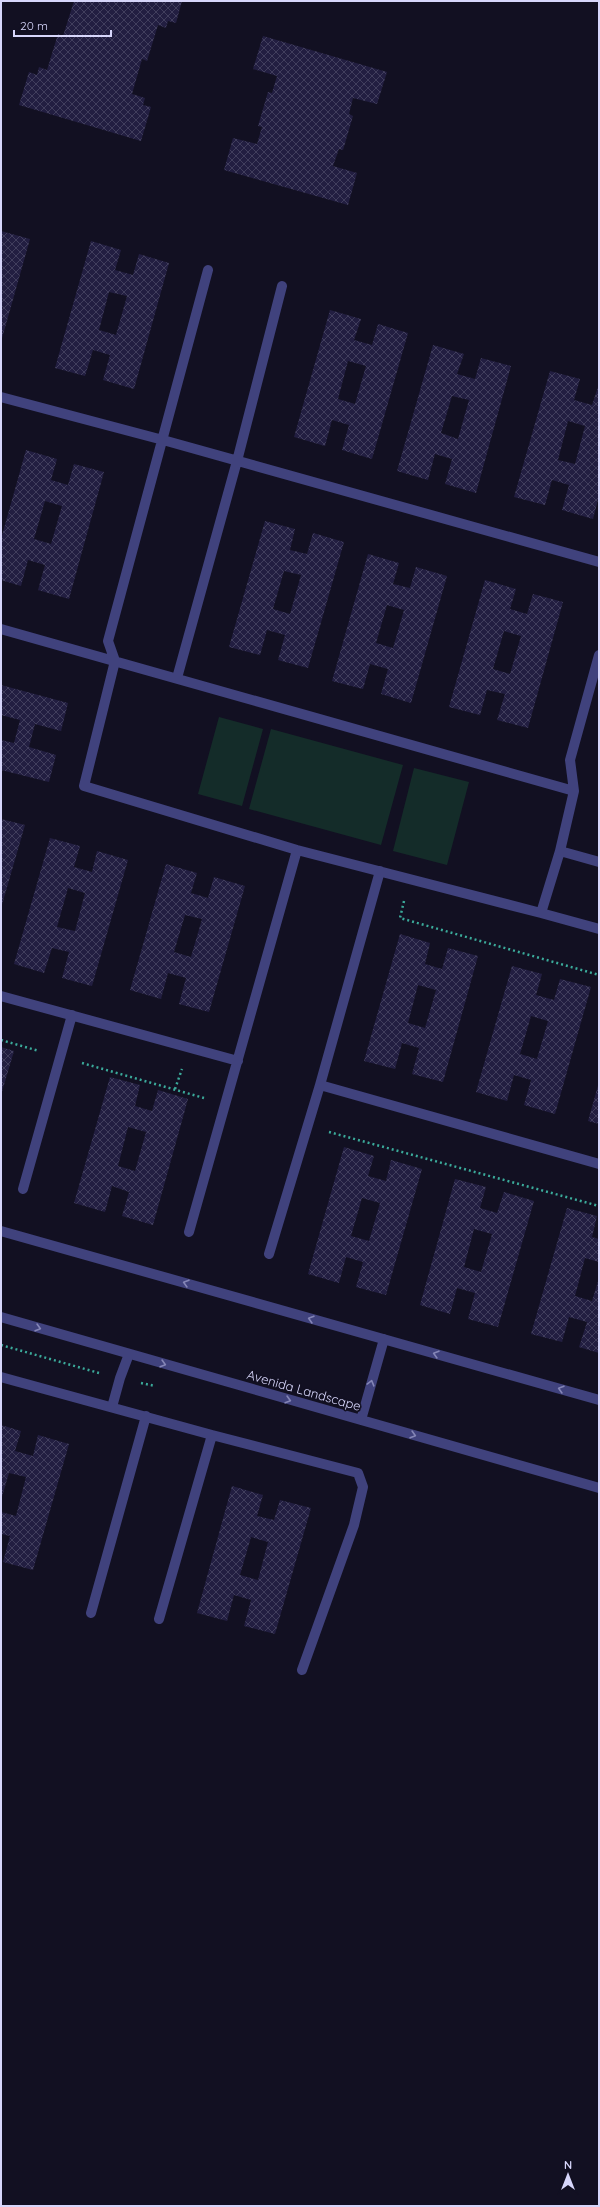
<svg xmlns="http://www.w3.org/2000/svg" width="600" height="2207" font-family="Quicksand,sans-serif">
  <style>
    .garden { fill: #142c29 }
    .building { fill: url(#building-cross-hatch); fill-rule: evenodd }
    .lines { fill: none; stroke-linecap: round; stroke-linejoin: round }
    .path { stroke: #3baa9a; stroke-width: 2.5; stroke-dasharray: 2 3; stroke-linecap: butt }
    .minor { stroke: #40427d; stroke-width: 10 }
    .oneway { stroke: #8485b6 }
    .labels { text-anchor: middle; stroke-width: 3.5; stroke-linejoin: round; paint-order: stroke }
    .street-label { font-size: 13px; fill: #d7d6fb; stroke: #121022 }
  </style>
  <defs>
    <pattern id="building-cross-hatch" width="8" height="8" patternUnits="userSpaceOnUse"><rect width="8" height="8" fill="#221e41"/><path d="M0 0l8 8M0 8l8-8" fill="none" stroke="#413e5d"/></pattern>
  </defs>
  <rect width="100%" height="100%" fill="#121022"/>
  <!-- garden -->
  <path class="garden" d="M219,717L263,729L242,806L198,794Z
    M271,729L403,765L381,845L249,809Z
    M414,768L469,782L447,865L393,851Z"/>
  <!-- building -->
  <path class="building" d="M74,1H182L176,23L168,21L166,28L158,25L147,61L142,59L132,94L145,98L143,105L151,107L141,141L19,105L29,72L37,75L39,67L47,70L58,34L63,36Z
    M263,36L387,72L377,104L353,98L349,114L353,116L343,150L339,149L333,166L357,173L348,205L224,170L233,138L257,144L262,127L258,126L268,92L272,93L277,76L253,69Z
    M1,231L30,239L1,342Z
    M91,241L121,250L115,270L133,275L139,254L169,263L134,389L103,380L110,355L93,350L85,376L55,368ZM109,292L127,296L116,335L99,330Z
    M330,310L361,319L354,340L372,345L378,324L408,333L372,459L342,450L349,425L332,420L325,446L294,437ZM348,361L366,366L355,404L338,399Z
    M433,345L464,354L457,374L475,379L481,358L511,366L476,493L445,484L452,459L435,454L428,480L397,471ZM452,396L469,400L458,439L441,433Z
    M550,371L580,379L574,400L592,405L599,384V496L593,519L562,510L569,485L552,480L545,505L514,497ZM568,421L585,426L575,464L558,460Z
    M26,450L57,459L51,480L68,485L74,464L104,472L69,599L38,590L45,565L28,560L21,586L1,580V539ZM45,501L62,506L51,544L34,539Z
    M265,521L295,529L290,550L307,554L313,533L344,542L308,668L278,660L285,635L267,630L260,655L229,647ZM284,571L301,575L290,614L273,609Z
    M368,554L399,563L393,584L410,588L416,567L447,576L411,703L381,694L388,669L370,664L363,689L332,681ZM387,605L404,610L393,648L376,643Z
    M485,580L516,589L510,609L527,614L533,594L563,602L528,728L497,720L505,694L487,690L480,715L449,707ZM504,631L521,636L510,674L493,669Z
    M1,685L68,703L61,731L35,724L29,747L56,755L49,782L1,770V740L14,743L20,720L1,715Z
    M1,819L25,825L1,908Z
    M50,838L80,846L74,867L92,872L97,851L128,860L92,986L62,978L69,952L52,948L44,973L14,964ZM68,888L85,893L75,931L57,927Z
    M166,864L197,873L191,893L208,898L214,877L245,886L209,1012L179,1004L186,978L168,973L161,999L130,990ZM185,915L202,919L191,957L174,952Z
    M400,934L430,943L425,964L442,969L448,948L478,956L443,1082L412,1074L419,1048L402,1043L395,1069L364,1061ZM418,985L436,990L425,1028L408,1023Z
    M512,966L542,974L536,995L554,1000L560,979L591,987L555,1114L524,1105L531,1080L514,1075L507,1101L476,1092ZM531,1016L548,1021L537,1059L520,1054Z
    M1,1047L14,1051L1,1095Z
    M110,1077L140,1085L135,1106L152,1111L158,1090L188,1099L153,1225L122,1216L129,1192L112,1186L105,1212L74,1203ZM128,1127L146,1132L135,1171L118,1166Z
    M599,1082V1124L588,1121Z
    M344,1147L374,1156L368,1176L386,1181L391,1160L422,1169L386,1295L356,1287L363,1262L346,1257L339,1283L308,1274ZM362,1198L380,1203L369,1241L351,1236Z
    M455,1179L486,1187L480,1208L497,1213L504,1192L534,1201L498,1327L468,1319L475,1293L457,1288L450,1314L420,1305ZM474,1229L492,1234L481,1272L464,1267Z
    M567,1208L597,1216L592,1237L599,1239V1262L585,1258L575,1296L592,1301L599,1278V1353L579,1347L587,1322L569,1317L562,1342L531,1334Z
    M1,1425L21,1431L15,1451L33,1456L38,1435L69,1444L33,1570L3,1562L10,1536L1,1534V1512L16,1516L26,1477L9,1473L1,1500Z
    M232,1486L263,1495L257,1516L274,1520L280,1500L311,1508L275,1634L244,1626L251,1600L234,1595L227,1621L197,1613ZM251,1537L268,1542L258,1580L240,1575Z"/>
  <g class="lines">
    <!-- path -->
    <path class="path" d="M404,901L400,918L599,975
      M1,1040L39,1051
      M82,1063L204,1098
      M175,1089L182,1069
      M329,1132L599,1206
      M1,1345L99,1373
      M141,1383L155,1386"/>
    <!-- minor -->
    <path class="minor" d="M208,270L108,641L115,661L84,786L297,850L541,913L560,851L599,862
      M1,397L163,440L599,562
      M1,629L574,791
      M177,678L237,461L282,286
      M560,851L574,791L570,760L599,655
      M541,913L599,929
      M1,996L238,1061
      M320,1085L599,1164
      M23,1189L72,1015
      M1,1231L599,1400
      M189,1232L297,850
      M269,1254L320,1085L380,871
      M1,1317L599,1488
      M1,1377L212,1435L358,1473L363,1487L354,1525L302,1670
      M112,1407L120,1378L129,1354
      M361,1420L384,1339
      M91,1613L146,1416
      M159,1619L212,1435"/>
  </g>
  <!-- one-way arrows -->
  <defs><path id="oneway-chevron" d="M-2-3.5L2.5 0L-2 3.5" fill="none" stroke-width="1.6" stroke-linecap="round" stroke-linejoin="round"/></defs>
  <g class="oneway">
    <use href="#oneway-chevron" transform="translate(186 1283) rotate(-164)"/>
    <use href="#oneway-chevron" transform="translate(311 1319) rotate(-164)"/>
    <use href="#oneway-chevron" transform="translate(38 1328) rotate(16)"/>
    <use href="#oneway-chevron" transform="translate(436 1354) rotate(-164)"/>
    <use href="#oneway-chevron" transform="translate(163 1364) rotate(16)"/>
    <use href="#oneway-chevron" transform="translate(371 1383) rotate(-75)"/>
    <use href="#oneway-chevron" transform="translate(561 1389) rotate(-164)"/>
    <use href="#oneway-chevron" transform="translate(288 1400) rotate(16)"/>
    <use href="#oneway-chevron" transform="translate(413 1435) rotate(16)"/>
  </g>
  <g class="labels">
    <!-- street labels -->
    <g class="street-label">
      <text transform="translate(304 1390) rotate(16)" y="5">Avenida Landscape</text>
    </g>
  </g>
  <!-- border -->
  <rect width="600" height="2207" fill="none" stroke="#d7d6fb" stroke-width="4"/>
  <!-- north arrow -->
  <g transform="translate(568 2175)" stroke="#121022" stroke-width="3" paint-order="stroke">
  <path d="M0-3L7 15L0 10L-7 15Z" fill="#d7d6fb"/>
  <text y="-6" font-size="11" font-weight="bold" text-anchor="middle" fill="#d7d6fb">N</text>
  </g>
  <!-- scale -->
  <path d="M14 30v6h97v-6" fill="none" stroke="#d7d6fb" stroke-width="2"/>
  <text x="20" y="30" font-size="12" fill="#d7d6fb" stroke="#121022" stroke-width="3" paint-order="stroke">20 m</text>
</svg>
